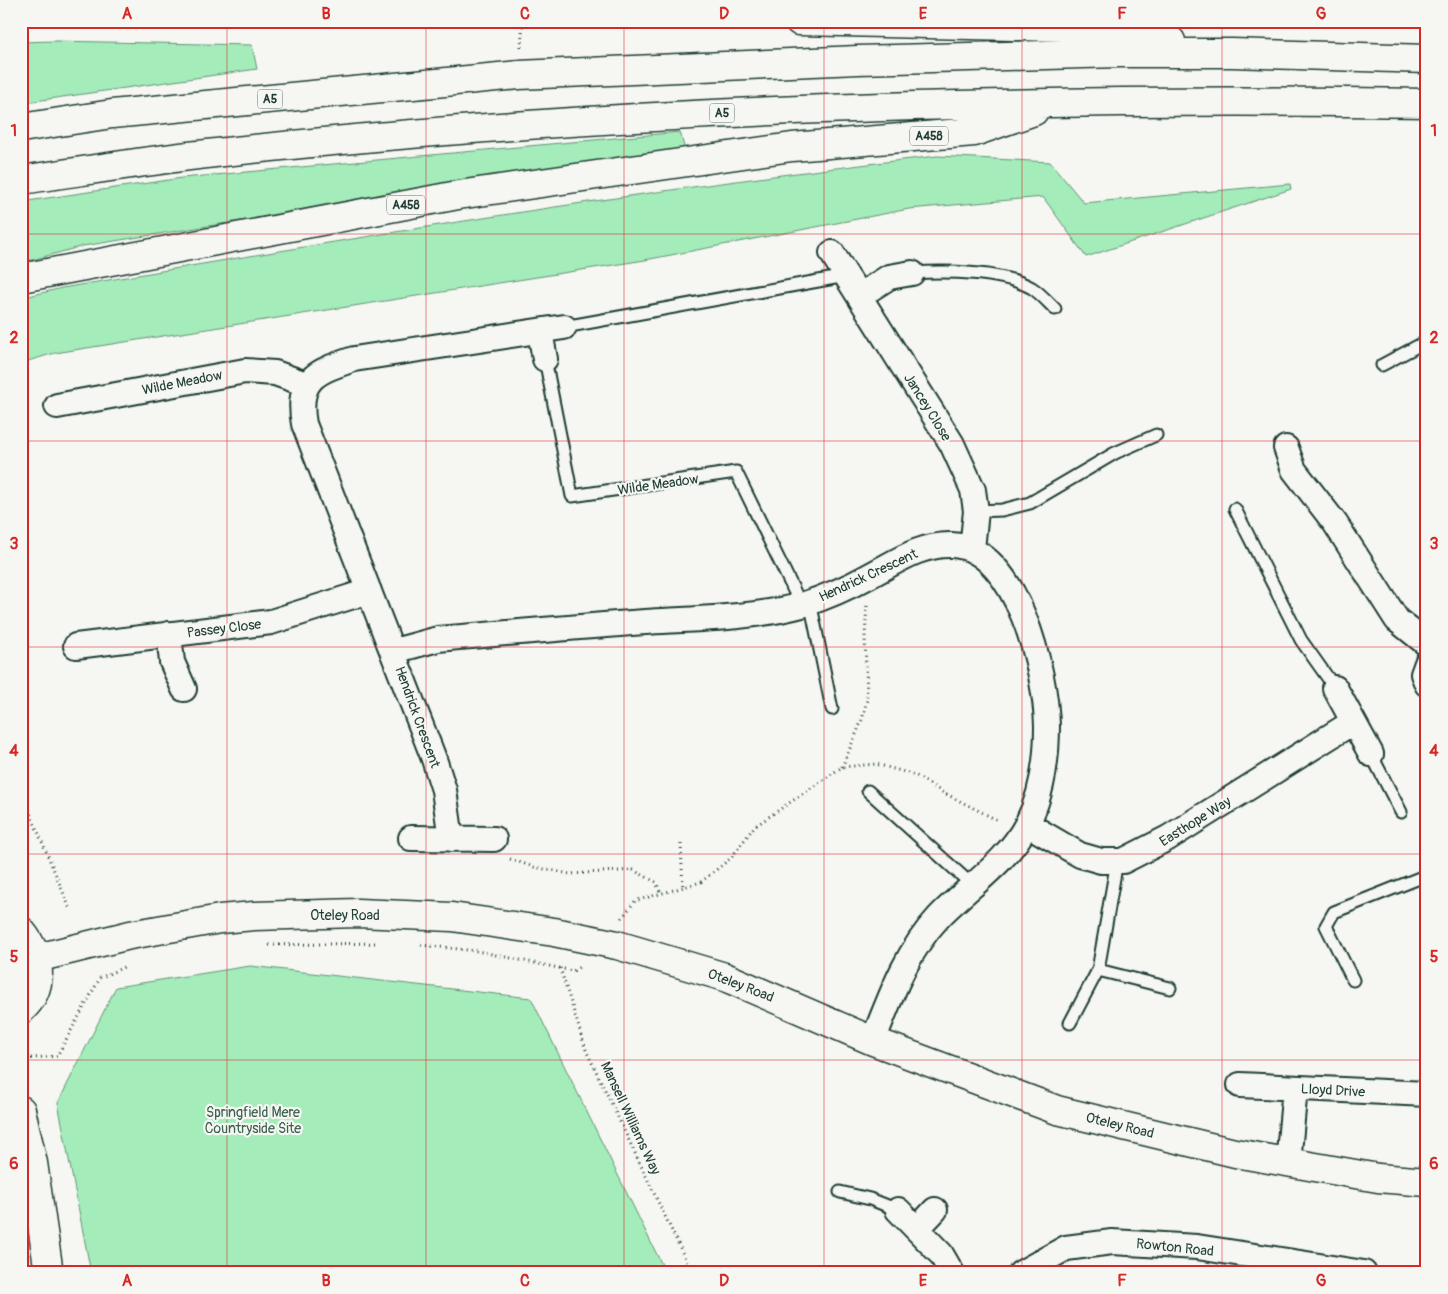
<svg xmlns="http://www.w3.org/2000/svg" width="1448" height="1294" font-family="Pangolin,sans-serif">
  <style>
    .green { fill: #a4ecb9; stroke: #629476 }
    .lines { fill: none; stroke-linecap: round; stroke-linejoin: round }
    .lane-casing { stroke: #1f3d34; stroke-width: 15 }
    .street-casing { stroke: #1f3d34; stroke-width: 28 }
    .secondary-casing { stroke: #1f3d34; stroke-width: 31 }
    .primary-casing { stroke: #1f3d34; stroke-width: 31 }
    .highway-casing { stroke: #1f3d34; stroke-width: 31 }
    .path { stroke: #1f3d34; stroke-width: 3; stroke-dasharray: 1 4; stroke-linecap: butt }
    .lane { stroke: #f6f6f2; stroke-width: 11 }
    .street { stroke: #f6f6f2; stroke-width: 24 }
    .secondary { stroke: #f6f6f2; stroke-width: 28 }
    .primary { stroke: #f6f6f2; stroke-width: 28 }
    .highway { stroke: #f6f6f2; stroke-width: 28 }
    .grid { fill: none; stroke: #d62828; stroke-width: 1; stroke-opacity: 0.55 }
    .labels { text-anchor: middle; stroke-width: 4.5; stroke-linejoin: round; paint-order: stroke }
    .shield { fill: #f6f6f2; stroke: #60746d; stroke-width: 1 }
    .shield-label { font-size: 12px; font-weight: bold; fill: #1f3d34 }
    .street-label { font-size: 14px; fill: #1f3d34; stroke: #f6f6f2 }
    .park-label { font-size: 14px; fill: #3a604f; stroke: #f6f6f2 }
    .neatline { fill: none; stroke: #d62828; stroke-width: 2 }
    .grid-label { font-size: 16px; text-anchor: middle; font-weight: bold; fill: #d62828 }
  </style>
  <rect width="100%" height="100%" fill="#f6f6f2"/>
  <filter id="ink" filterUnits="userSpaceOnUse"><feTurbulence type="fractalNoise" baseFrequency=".02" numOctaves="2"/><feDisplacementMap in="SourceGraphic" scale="10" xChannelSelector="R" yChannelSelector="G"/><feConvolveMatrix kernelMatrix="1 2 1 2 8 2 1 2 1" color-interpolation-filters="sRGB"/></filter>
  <g filter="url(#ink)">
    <!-- green -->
    <path class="green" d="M55,41L252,45L257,69L21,103V42Z
      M680,132L685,150L83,246L21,263V202L182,178Z
      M937,156L1050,162L1084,203L1290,184L1291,189L1086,257L1043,197L909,209L645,260L55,353L21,363V298L62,288C353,238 644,189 937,156Z
      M250,966L531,998L666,1273H91L58,1103L116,987Z"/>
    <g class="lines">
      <!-- lane casing -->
      <g class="lane-casing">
        <path id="lane" d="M912,273C946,271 1002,271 1032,288C1040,293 1048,302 1055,309
          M564,327L846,276
          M545,359L572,496L736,472L801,605
          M1382,365L1427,341
          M1235,509L1301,640L1335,688
          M976,511L1002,510L1030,503L1115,453L1156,435
          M810,601L832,709
          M1371,754L1401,812
          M868,791L971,884
          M1117,861L1098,970L1170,988
          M1353,980L1326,926L1334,912L1427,875
          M1070,1023L1098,970
          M840,1192L870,1199L898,1210"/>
      </g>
      <!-- street casing -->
      <g class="street-casing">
        <path id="street" d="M832,253L952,444L973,490L976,511L972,549
          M859,296L889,277L912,273
          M540,332L545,359
          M57,406L245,371L275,373L306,384
          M1286,448L1294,470L1335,523L1397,620L1427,644
          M169,634L172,662L184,689
          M76,646L271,622L369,591
          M394,651L438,639C507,633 576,627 645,622C694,619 755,618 802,605C824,598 849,587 869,576C896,562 920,544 952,545C1018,548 1046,674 1047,726C1047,759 1042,795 1027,824C1007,863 967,887 938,918C906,952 890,998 873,1041
          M1427,663L1423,674L1427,684
          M1335,688L1371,754
          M1027,824L1080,855L1101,861H1123L1168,838L1353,722
          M411,838L494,839
          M451,839L444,790L434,759L304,424C296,379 315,372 354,359L564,327
          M1240,1085L1427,1094
          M1288,1163L1295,1088
          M898,1210L941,1254L952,1273
          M917,1229L935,1210
          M1021,1273L1066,1248L1112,1242L1197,1247L1364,1273"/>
      </g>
      <!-- secondary casing -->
      <g class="secondary-casing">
        <path id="secondary" d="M37,958L130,935L220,919L254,916L358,913L452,917L554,932L617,945L725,977L873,1041L1057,1110L1235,1153L1378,1178L1427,1182"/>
      </g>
      <!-- primary casing -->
      <g class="primary-casing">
        <path id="primary" d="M21,931C41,955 46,987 21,1010
          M21,1110L33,1163L49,1273"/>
      </g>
      <!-- highway casing -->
      <g class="highway-casing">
        <path id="highway" d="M799,21L1104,28L1171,41
          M21,128L112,114L519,75L858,60L1120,53H1232L1427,59
          M21,180C77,172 133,163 189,156C600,109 1014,97 1427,103
          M21,278L458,195L792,147L974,132L1034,111"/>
      </g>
      <!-- path -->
      <path class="path" d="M521,47L523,21
        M842,767L862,720L867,700L865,636L867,605
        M21,791L70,909
        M681,844L683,888
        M510,859L534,867L570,874L633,870L656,882L661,894
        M622,918L635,901L701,882L731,858L754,827L842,767L876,764L915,775L942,792L999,821
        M269,945L378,943
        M421,945L477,951L573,971L581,966
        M560,968L586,1050L692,1273
        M21,1059L57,1056L100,978L126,966"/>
      <!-- lane -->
      <use href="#lane" class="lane"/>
      <!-- street -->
      <use href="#street" class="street"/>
      <!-- secondary -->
      <use href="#secondary" class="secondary"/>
      <!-- primary -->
      <use href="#primary" class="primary"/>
      <!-- highway -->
      <use href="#highway" class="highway"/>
    </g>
  </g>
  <!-- grid -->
  <path class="grid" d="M227,21V1273M426,21V1273M624,21V1273M824,21V1273M1022,21V1273M1222,21V1273M21,234H1427M21,441H1427M21,647H1427M21,854H1427M21,1060H1427"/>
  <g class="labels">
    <!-- shield labels -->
    <g class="shield">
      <rect x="257.5" y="89.5" width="25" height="19" rx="4"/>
      <rect x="709.5" y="103.5" width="25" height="19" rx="4"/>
      <rect x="910" y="126.5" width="38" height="19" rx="4"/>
      <rect x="387" y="195.5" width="38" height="19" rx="4"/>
    </g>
    <g class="shield-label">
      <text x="270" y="103">A5</text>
      <text x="722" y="117">A5</text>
      <text x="929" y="140">A458</text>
      <text x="406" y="209">A458</text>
    </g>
    <!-- street labels -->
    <g class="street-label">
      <text transform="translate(182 382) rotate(-11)" y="5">Wilde Meadow</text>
      <text transform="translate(928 407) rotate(58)" y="5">Jancey Close</text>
      <text transform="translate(658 484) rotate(-8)" y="5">Wilde Meadow</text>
      <text transform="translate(868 575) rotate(-25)" y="5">Hendrick Crescent</text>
      <text transform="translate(224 628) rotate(-7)" y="5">Passey Close</text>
      <text transform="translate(418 717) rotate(70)" y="5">Hendrick Crescent</text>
      <text transform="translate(1195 821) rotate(-32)" y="5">Easthope Way</text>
      <text x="345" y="920">Oteley Road</text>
      <text transform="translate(741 985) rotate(21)" y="5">Oteley Road</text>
      <text transform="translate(1333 1090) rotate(3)" y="5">Lloyd Drive</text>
      <text transform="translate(631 1118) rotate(65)" y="5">Mansell Williams Way</text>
      <text transform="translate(1120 1125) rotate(14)" y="5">Oteley Road</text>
      <text transform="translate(1175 1247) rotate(6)" y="5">Rowton Road</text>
    </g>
    <!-- park labels -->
    <g class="park-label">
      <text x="253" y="1117">Springfield Mere<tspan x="253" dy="16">Countryside Site</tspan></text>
    </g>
  </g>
  <!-- margin -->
  <rect width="1448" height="1294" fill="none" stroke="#f6f6f2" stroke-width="55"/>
  <rect x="28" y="28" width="1392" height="1238" class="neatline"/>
  <g class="grid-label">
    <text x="127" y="19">A</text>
    <text x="326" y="19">B</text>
    <text x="525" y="19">C</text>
    <text x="724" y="19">D</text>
    <text x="923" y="19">E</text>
    <text x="1122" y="19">F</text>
    <text x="1321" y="19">G</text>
    <text x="14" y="136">1</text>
    <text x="1434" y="136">1</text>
    <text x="14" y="343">2</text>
    <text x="1434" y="343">2</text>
    <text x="14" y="549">3</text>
    <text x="1434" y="549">3</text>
    <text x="14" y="756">4</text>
    <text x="1434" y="756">4</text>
    <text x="14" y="962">5</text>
    <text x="1434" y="962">5</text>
    <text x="14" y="1169">6</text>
    <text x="1434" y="1169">6</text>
    <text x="127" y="1286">A</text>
    <text x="326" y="1286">B</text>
    <text x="525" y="1286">C</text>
    <text x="724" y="1286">D</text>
    <text x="923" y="1286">E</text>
    <text x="1122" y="1286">F</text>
    <text x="1321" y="1286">G</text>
  </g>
</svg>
